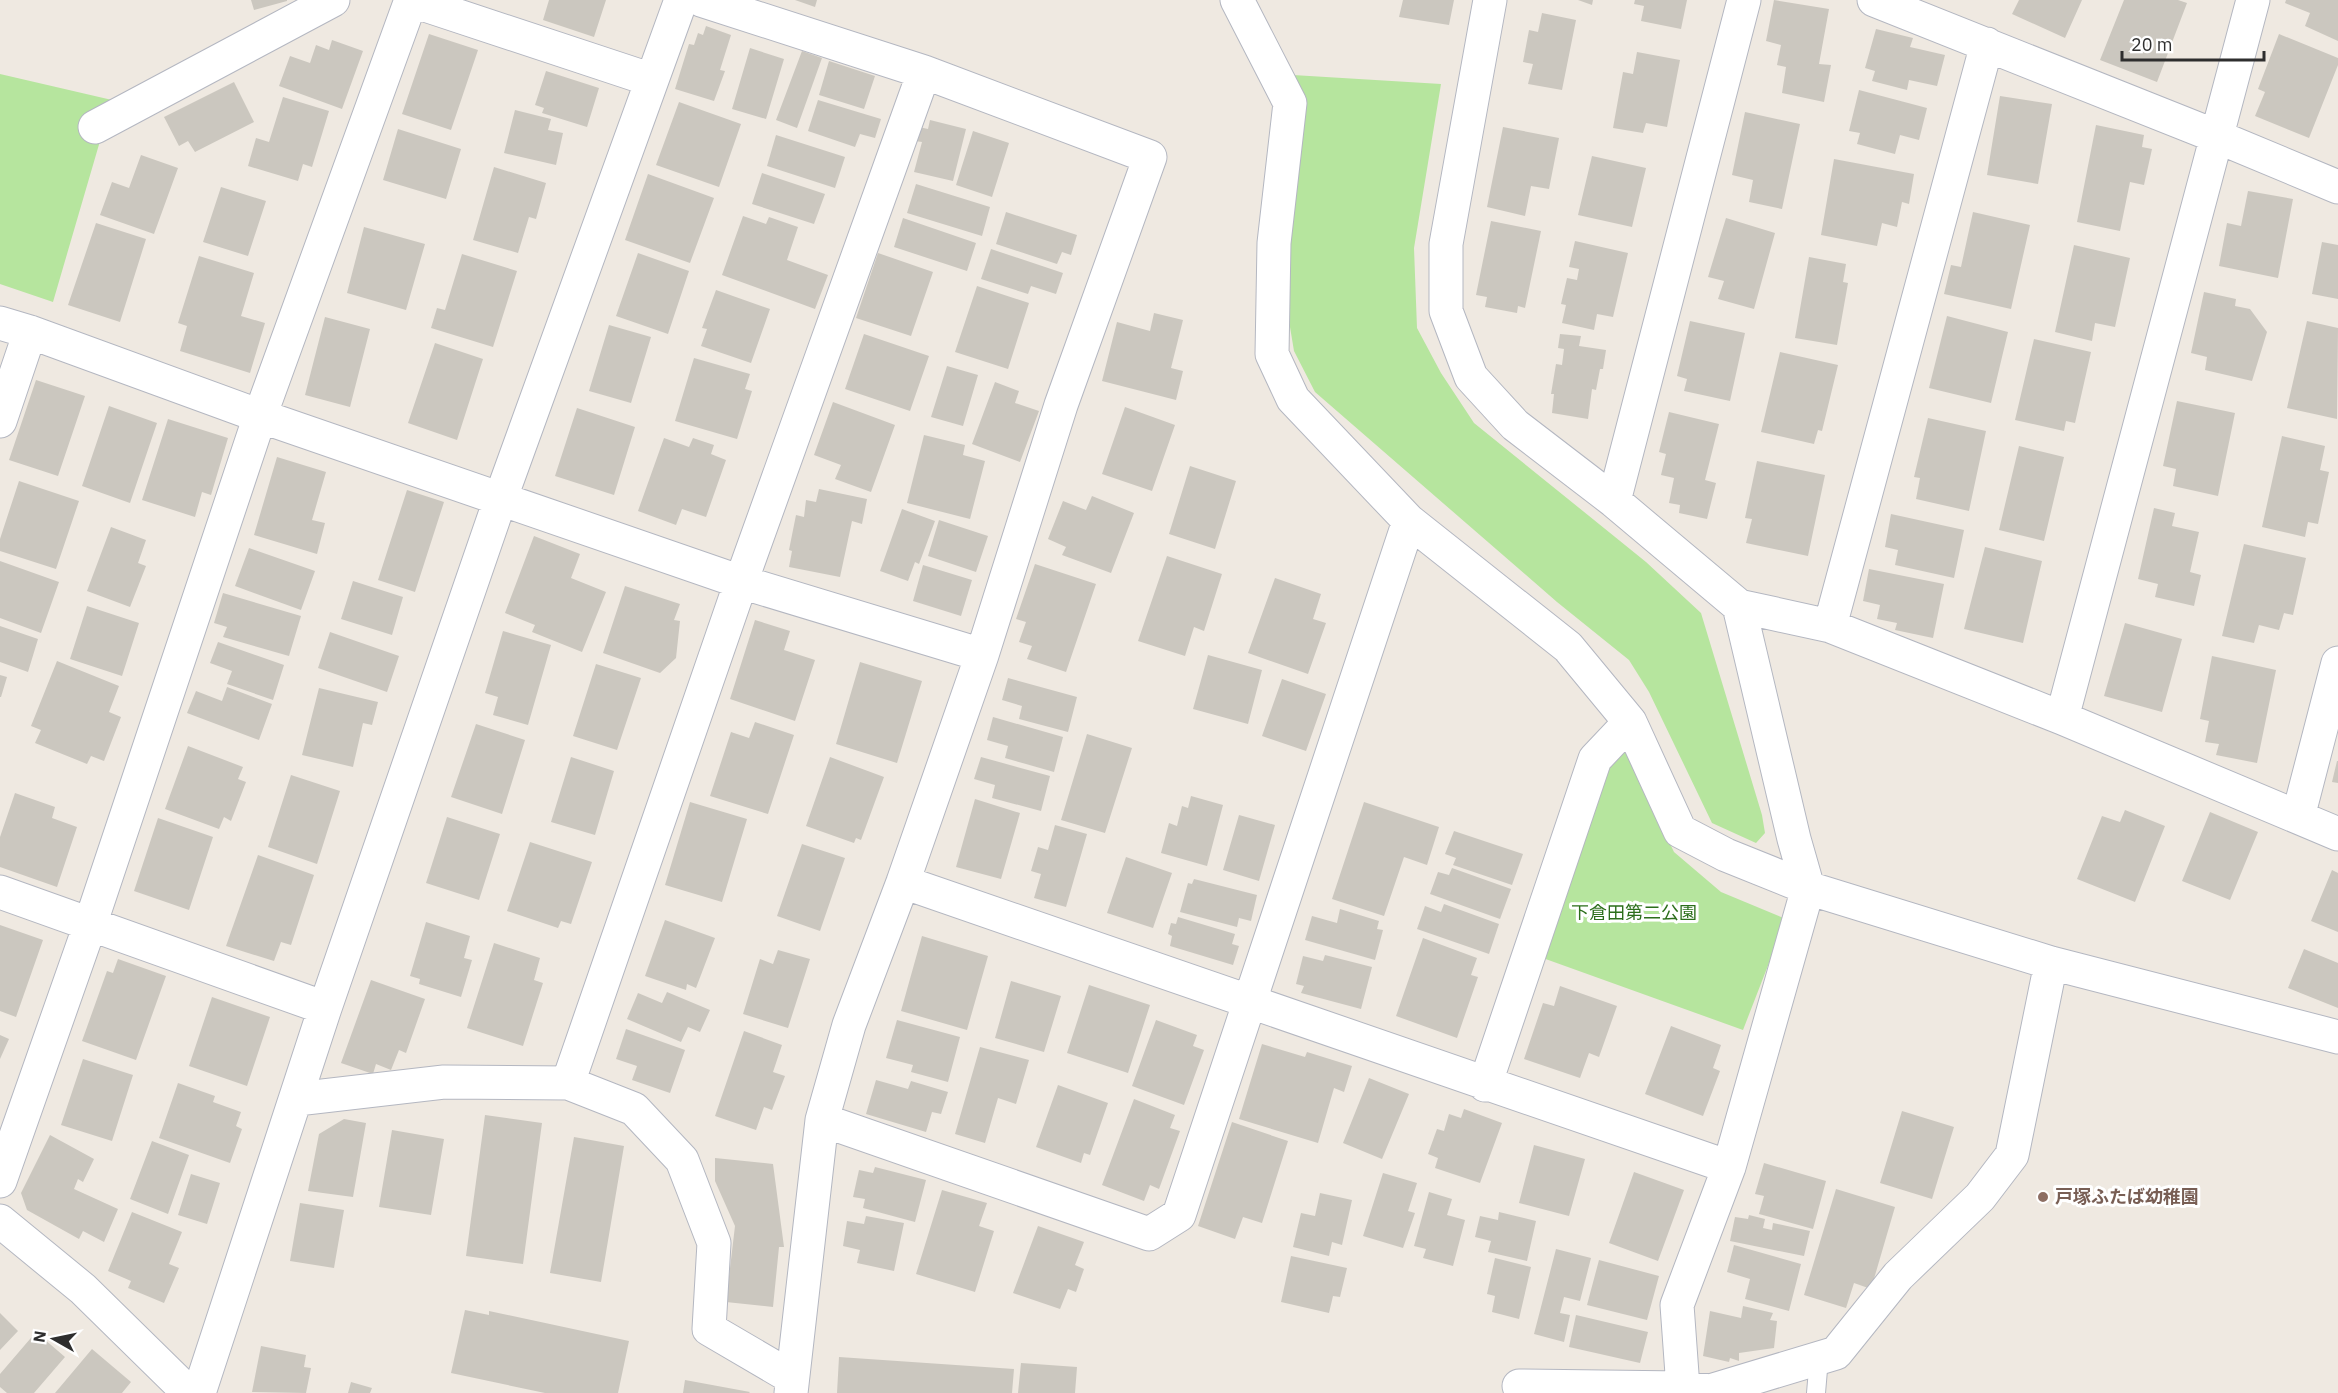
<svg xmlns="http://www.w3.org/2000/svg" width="2338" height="1393" font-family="'IBM Plex Sans','Noto Sans JP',sans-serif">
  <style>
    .green { fill: #b6e59e }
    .building { fill: #cbc7bf }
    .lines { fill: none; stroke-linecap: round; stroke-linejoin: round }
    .lane-casing { stroke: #b4b7c1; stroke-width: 20 }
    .street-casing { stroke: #b4b7c1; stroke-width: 35 }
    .lane { stroke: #fff; stroke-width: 18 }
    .street { stroke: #fff; stroke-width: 33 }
    .education-dot { fill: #8d6e63; stroke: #fff; stroke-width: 2 }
    .labels { text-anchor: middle; stroke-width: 6; stroke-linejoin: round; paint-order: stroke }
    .park-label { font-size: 18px; fill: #2c6e1b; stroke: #fff }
    .education-label { font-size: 18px; font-weight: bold; fill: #785e54; stroke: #fff; text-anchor: start }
  </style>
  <rect width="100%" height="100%" fill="#efe9e1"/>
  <!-- green -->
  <path class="green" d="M0,74L112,100L53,302L0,284Z
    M1293,75L1441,84L1414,248L1417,328L1441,373L1474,423L1646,562L1701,613L1762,815L1765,833L1756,843L1712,823L1649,692L1629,660L1557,602L1315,392L1294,351L1280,267Z
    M1624,748L1674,852L1721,892L1786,919L1743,1030L1540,957L1609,766Z"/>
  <!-- building -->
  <path class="building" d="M251,0H287V1L254,10Z
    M549,0H606L594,37L543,20Z
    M795,0H817L815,7Z
    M1403,0H1454L1449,25L1399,17Z
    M1578,0H1593L1592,5Z
    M1635,0H1687L1681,29L1641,21L1644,6L1634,4Z
    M1774,0L1829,9L1819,64L1831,65L1824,102L1782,93L1786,67L1777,65L1781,45L1766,41Z
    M2019,0H2082L2065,38L2012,14Z
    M2124,0H2178L2187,3L2157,82L2100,60Z
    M2286,0H2338V41L2305,26L2310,13L2285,3Z
    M1542,13L1576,20L1562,90L1528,84L1533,64L1523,62L1529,30L1538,32Z
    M706,26L731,35L720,70L725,71L714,101L675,89L689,44L694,45L698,33L703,35Z
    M1876,29L1913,38L1910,47L1945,55L1937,86L1909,80L1907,90L1872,81L1875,71L1865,68Z
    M429,34L478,50L451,130L402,114Z
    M2279,34L2338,58V65L2309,138L2255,116L2265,92L2258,89Z
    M332,40L363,51L342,109L279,86L290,56L310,63L316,45L329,50Z
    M750,48L784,59L766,119L732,109Z
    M802,51L822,58L797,128L776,120Z
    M1637,52L1680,60L1667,127L1646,123L1643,133L1613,128L1623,72L1633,74Z
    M829,61L875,76L864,109L819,95Z
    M546,71L599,88L587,127L542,113L544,108L535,105Z
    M234,82L254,122L195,152L188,141L179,146L164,117Z
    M1859,90L1927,108L1919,140L1900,135L1895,154L1857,144L1860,133L1849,131Z
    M2000,96L2052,104L2038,184L1987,175Z
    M283,97L329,111L312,167L303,164L298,181L248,166L256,138L269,142Z
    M818,100L881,119L875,138L860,134L855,147L808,131Z
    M679,102L741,124L719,187L656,165Z
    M515,110L551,119L548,130L563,133L556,165L504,153Z
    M1745,112L1800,124L1782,209L1749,202L1753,180L1732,175Z
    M930,120L966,129L953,181L914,172L922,142L915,141L919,127L928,129Z
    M2096,125L2144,135L2142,147L2152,149L2144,185L2130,182L2120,231L2077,222Z
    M1503,127L1559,138L1549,189L1531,186L1525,216L1487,207Z
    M398,129L461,149L446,199L383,180Z
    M973,131L1009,143L992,197L956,185Z
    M776,135L845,157L835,188L767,166Z
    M141,155L178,168L154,234L100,215L112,182L129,188Z
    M1592,156L1646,168L1632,227L1578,215Z
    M1834,159L1914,174L1909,204L1902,202L1897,227L1882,223L1877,246L1821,235Z
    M494,167L546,183L536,219L529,217L518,253L473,240Z
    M762,173L825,194L814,224L752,204Z
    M648,174L714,198L690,263L625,240Z
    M916,184L990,207L982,236L907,213Z
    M221,187L266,201L248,256L203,242Z
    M2248,191L2293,199L2278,278L2219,266L2227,223L2241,226Z
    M1006,212L1077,235L1071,255L1062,252L1057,264L996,244Z
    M1973,212L2030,225L2011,309L1944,294L1951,265L1961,267Z
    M743,216L766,224L769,217L798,227L787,260L828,275L815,309L722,275Z
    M903,218L976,243L967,271L894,247Z
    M1726,218L1775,233L1754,309L1718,299L1724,281L1708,277Z
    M1491,221L1541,231L1525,308L1518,306L1517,313L1485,307L1487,297L1476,295Z
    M96,223L146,239L120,322L68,305Z
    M364,227L425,244L406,310L347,293Z
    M1575,241L1628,253L1613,317L1597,314L1594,330L1562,323L1566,305L1561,304L1567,278L1577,280L1579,269L1569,267Z
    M2322,242L2338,245V299L2312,294Z
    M2074,245L2130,258L2115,327L2095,323L2092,341L2055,332Z
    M991,249L1063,273L1056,294L1031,286L1028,294L981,279Z
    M638,253L689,271L668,334L616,316Z
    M878,253L933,272L911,336L856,318Z
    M462,254L517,271L493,347L431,328L437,308L445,310Z
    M199,256L254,273L241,316L265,323L250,373L180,351L187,326L178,323Z
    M1809,257L1846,264L1843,282L1848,283L1837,345L1795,338Z
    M977,286L1029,303L1008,369L955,352Z
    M716,290L770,309L751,363L701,346L707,329L702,328Z
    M2204,292L2236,299L2235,306L2250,309L2267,332L2252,381L2205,370L2207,357L2191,353Z
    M1154,313L1183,320L1171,368L1183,371L1176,400L1102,381L1117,322L1150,331Z
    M1947,316L2008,332L1991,403L1929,388Z
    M325,317L370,329L350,407L305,395Z
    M1690,321L1745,333L1730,401L1684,391L1687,379L1677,376Z
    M2307,321L2338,328L2337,419L2287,408Z
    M609,325L651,337L631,403L589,391Z
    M864,334L929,356L910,411L845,389Z
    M1560,334L1581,336L1579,346L1606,350L1603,369H1600L1596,390L1592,389L1588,419L1552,413L1554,394H1551L1556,364L1562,365L1564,349L1558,348Z
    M2034,339L2091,352L2075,423L2066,421L2064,431L2015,420Z
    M435,343L483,359L457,440L408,423Z
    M1780,352L1838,365L1822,431L1818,430L1814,444L1761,432Z
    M694,358L750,374L745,389L752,391L737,439L675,421Z
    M947,366L978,375L963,426L931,417Z
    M36,380L85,396L58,476L9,460Z
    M995,382L1019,391L1015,403L1039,411L1020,462L972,444Z
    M2177,401L2235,413L2218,496L2173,486L2176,469L2163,466Z
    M833,402L895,425L871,492L835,479L841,465L814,455Z
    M109,406L157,423L130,503L82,486Z
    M1125,407L1175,425L1152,491L1102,474Z
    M577,408L635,427L614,495L555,476Z
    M1669,412L1719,424L1705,480L1716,483L1707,519L1679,513L1680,505L1669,503L1674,478L1661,475L1666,454L1659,452Z
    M1928,418L1986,431L1969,511L1916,499L1920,478L1914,477Z
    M168,419L228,438L211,495L202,492L195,517L142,500Z
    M924,435L965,445L963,455L985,461L970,519L907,503Z
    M2282,436L2325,446L2320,470L2329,472L2318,524L2308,522L2305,537L2262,527Z
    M664,438L689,447L693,438L714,445L711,454L726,460L706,517L682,509L676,525L638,511Z
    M2019,446L2064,457L2044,541L1999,530Z
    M277,457L326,472L312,520L325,523L317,554L254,535Z
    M1757,461L1825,475L1808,556L1746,543L1752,519L1745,518Z
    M1190,466L1236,481L1215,549L1169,534Z
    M19,481L79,501L56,569L0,551V539Z
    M819,489L867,499L862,524L852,521L840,577L789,567L792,551L789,550L796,515L804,517L806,500L816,502Z
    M407,490L444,502L415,592L378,580Z
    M1092,496L1134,513L1111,573L1062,555L1066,547L1048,539L1063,501L1086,510Z
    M2154,508L2175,513L2172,526L2199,532L2190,572L2201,575L2194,606L2155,597L2158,584L2138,579Z
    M902,509L935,521L919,564L915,562L908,581L880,571Z
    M1891,514L1964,530L1954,578L1895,565L1898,550L1885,547Z
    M939,520L988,536L976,572L928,556Z
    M111,527L146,540L138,563L146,566L130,607L87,591Z
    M534,536L580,554L571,578L606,592L582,652L532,632L535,625L505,613Z
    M2244,544L2306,558L2293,615L2284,613L2279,630L2259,625L2254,643L2222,636Z
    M1985,547L2042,561L2023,643L1964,629Z
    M249,548L315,571L301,610L235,586Z
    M1167,556L1222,574L1204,631L1194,627L1185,656L1138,641Z
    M0,561L59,582L41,633L0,618Z
    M1035,564L1096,584L1066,672L1027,659L1032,646L1019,642L1026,622L1016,619Z
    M923,565L972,580L961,616L913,601Z
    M1869,569L1944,584L1933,638L1895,630L1897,623L1877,619L1880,605L1863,601Z
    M1275,578L1321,594L1313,619L1326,623L1308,674L1248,653Z
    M353,581L403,597L392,635L341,619Z
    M625,586L680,604L674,620L680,621L676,658L660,673L603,653Z
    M223,593L301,616L289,656L223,637L227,627L214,623Z
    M87,606L139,623L122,676L70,659Z
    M755,620L790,631L784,650L815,660L795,721L730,699Z
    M2125,623L2182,639L2162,712L2104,696Z
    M0,626L38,639L28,672L0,662Z
    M503,631L551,645L528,725L493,715L498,697L485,693Z
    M330,632L399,656L387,692L318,668Z
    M218,642L284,665L273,700L227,684L232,671L210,663Z
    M1208,655L1262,670L1248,724L1193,709Z
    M2212,656L2276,670L2257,763L2216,755L2219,744L2205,742L2209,721L2200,719Z
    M57,661L119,686L109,712L121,717L104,761L91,756L87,764L35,743L41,730L31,726Z
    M860,662L922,681L897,763L836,744Z
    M596,664L641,678L617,750L573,736Z
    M0,675L7,677L1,697H0Z
    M1008,678L1077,697L1068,732L1019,719L1022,706L1002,700Z
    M1282,679L1326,694L1306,751L1262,736Z
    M227,687L272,704L259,740L187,713L196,691L222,701Z
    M319,688L378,702L372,725L363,723L353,767L302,755Z
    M993,717L1063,737L1054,772L1005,758L1008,746L987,740Z
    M755,722L794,735L768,814L710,796L731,732L749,738Z
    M476,724L525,740L502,814L451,797Z
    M1087,734L1132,748L1105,833L1061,820Z
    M188,746L243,767L238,779L246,782L231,821L224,817L219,829L165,809Z
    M571,757L614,771L595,835L551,822Z
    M830,757L884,777L861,840L856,838L854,843L806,826Z
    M981,757L1050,776L1041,811L992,798L995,785L974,779Z
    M2337,761H2338V783L2332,782Z
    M291,775L340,791L317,864L268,847Z
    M15,793L55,807L52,818L77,827L57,887L0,867V837Z
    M1191,796L1223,805L1207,866L1161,853L1169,823L1177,826L1182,806L1188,808Z
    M975,799L1020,813L1001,879L956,867Z
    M690,802L747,819L722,902L665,885Z
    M1364,802L1439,827L1427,865L1404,857L1384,916L1332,899Z
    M2125,810L2165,826L2135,902L2077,879L2102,816L2120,822Z
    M2210,812L2258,832L2230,900L2182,881Z
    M1239,815L1275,825L1259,881L1223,870Z
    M447,817L500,834L479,900L426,883Z
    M158,818L213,837L189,910L134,891Z
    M1055,825L1087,834L1066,907L1034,898L1041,874L1031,871L1038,847L1048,850Z
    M1454,831L1523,854L1512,885L1453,865L1456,858L1445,854Z
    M530,842L592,862L571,924L561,921L558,928L507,911Z
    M802,844L845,858L820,931L777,916Z
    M258,855L314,875L291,945L281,942L274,961L226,946Z
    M1126,857L1172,873L1153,928L1107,913Z
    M1452,868L1511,889L1500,919L1430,894L1438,872L1449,875Z
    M2332,870L2338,873V932L2311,921Z
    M1194,879L1257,895L1251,921L1239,918L1237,927L1180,912L1188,883L1192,884Z
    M1444,904L1499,924L1489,954L1417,929L1425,906L1441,912Z
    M1340,909L1379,921L1377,929L1383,930L1375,960L1305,940L1312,916L1337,923Z
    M1178,917L1235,934L1232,944L1239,946L1233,965L1170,946L1172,936L1168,934L1171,923L1176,924Z
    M665,920L715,938L696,988L687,984L686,990L645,976Z
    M426,922L470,936L464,958L472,960L461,997L419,984L420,979L410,976Z
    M0,925L43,940L16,1017L0,1011Z
    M922,936L988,956L967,1030L901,1011Z
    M1423,938L1477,958L1471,975L1478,977L1457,1038L1396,1016Z
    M494,943L540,958L534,980L543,983L523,1046L467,1028Z
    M2304,949L2338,963V1008L2288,988Z
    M778,950L810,959L788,1028L743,1014L760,959L773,964Z
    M1325,955L1372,967L1361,1009L1301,993L1304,986L1296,984L1303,956L1323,961Z
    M118,959L166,976L136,1060L82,1041L107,971L113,973Z
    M371,980L425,999L406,1053L399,1050L391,1070L376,1064L373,1074L341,1063Z
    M1011,981L1061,996L1044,1052L995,1038Z
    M1089,985L1150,1005L1128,1073L1067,1053Z
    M1560,986L1617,1006L1599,1057L1589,1053L1580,1078L1524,1059L1543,1003L1554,1006Z
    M667,992L710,1010L700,1032L688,1027L681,1042L627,1019L638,993L662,1003Z
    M212,997L270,1017L247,1086L189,1066Z
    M897,1020L960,1037L948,1082L911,1072L913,1065L886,1058Z
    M1156,1020L1197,1035L1193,1046L1204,1050L1184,1105L1132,1086Z
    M1671,1026L1721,1045L1713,1068L1720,1071L1703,1116L1645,1094Z
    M626,1029L685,1050L670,1093L632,1080L637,1066L616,1059Z
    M744,1031L782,1045L773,1072L785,1076L772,1110L764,1107L756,1130L715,1116Z
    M0,1035L9,1039L0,1059Z
    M1262,1044L1305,1057L1307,1052L1352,1066L1344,1092L1334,1088L1318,1143L1239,1119Z
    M980,1047L1029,1060L1016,1104L998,1098L985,1143L955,1134Z
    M83,1059L133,1075L112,1141L61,1125Z
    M1369,1078L1409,1094L1382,1159L1343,1143Z
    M876,1080L908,1089L911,1081L948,1092L941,1114L932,1112L926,1132L866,1114Z
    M178,1083L215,1096L213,1102L241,1112L236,1126L242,1129L230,1163L159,1138Z
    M1058,1085L1108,1103L1090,1155L1084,1153L1081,1163L1036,1147Z
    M1134,1099L1175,1115L1170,1128L1180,1131L1159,1189L1150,1185L1144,1201L1102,1185Z
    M1464,1109L1502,1123L1480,1183L1435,1168L1438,1158L1428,1154L1437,1129L1444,1131L1449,1114L1461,1118Z
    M1902,1111L1954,1127L1932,1199L1880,1183Z
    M485,1115L542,1123L523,1264L466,1256Z
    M344,1119L366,1123L353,1197L308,1191L319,1134Z
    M1232,1122L1288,1141L1262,1223L1243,1217L1235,1239L1198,1226Z
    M392,1130L444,1139L431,1215L379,1207Z
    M50,1135L94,1159L83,1182L78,1179L74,1189L118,1209L104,1242L83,1231L79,1239L27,1210L21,1193Z
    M574,1137L624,1146L601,1282L550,1273Z
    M152,1141L189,1155L168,1214L130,1199Z
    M1534,1145L1585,1159L1569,1216L1519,1203Z
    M715,1158L773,1164L784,1247H779L773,1307L726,1302L735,1226L715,1181Z
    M1764,1163L1826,1181L1813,1229L1759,1214L1764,1196L1755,1194Z
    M875,1167L926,1180L915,1222L863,1208L865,1199L853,1197L859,1170L873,1173Z
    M1634,1172L1684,1190L1658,1261L1609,1243Z
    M1383,1173L1417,1183L1408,1211L1415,1213L1403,1248L1363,1236Z
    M191,1174L220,1183L207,1224L178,1215Z
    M1836,1189L1895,1207L1871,1289L1854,1283L1846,1308L1804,1295Z
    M942,1190L987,1203L979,1226L994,1231L975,1292L916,1274Z
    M1429,1192L1452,1199L1447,1215L1465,1220L1453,1266L1423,1258L1426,1249L1414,1246Z
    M1320,1193L1352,1200L1342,1245L1332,1242L1329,1256L1293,1247L1301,1213L1315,1216Z
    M300,1203L344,1210L334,1268L290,1261Z
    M132,1212L182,1232L169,1264L179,1268L164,1303L128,1288L131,1281L108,1271Z
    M1499,1212L1536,1221L1527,1261L1488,1252L1491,1241L1475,1237L1480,1216L1498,1220Z
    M1749,1215L1765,1219L1763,1228L1772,1230L1773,1223L1810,1231L1804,1256L1730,1241L1735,1217L1748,1219Z
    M866,1216L904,1223L894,1271L857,1263L860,1250L843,1246L847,1221L864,1224Z
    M1038,1226L1084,1242L1075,1265L1084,1269L1076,1292L1068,1289L1060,1309L1013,1293Z
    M1734,1245L1801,1264L1789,1311L1745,1299L1750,1279L1727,1272Z
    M1556,1249L1591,1258L1580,1301L1564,1297L1560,1313L1570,1315L1564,1342L1534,1334Z
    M1291,1256L1347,1268L1340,1297L1333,1296L1329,1313L1281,1302Z
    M1495,1258L1531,1267L1519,1319L1492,1312L1495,1296L1487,1294Z
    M1599,1260L1659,1276L1647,1320L1587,1305Z
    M1743,1306L1773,1313L1770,1320L1777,1321L1774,1348L1739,1353V1361L1730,1358L1729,1362L1703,1356L1710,1311L1741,1318Z
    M465,1310L489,1315V1311L629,1341L618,1393H545L451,1373Z
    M0,1313L18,1331L0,1350Z
    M1576,1315L1648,1332L1640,1363L1569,1347Z
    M36,1332L65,1357L34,1393H7L0,1387V1374Z
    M261,1346L306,1355L304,1367L311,1368L306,1393L252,1392Z
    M92,1349L131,1382L122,1393H55Z
    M839,1357L1014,1369L1012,1393H837Z
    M1021,1363L1077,1367L1075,1393H1018Z
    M685,1380L750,1392L749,1393H683Z
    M351,1382L372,1388L370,1393H348Z"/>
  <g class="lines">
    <!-- lane casing -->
    <g class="lane-casing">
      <path id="lane" d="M1816,1393L1819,1358"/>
    </g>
    <!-- street casing -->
    <g class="street-casing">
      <path id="street" d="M410,0L652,80
        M701,0L924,72L1150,157L1061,405L982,655L903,882L849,1025L822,1120L791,1393
        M1237,0L1290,103L1274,243L1272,354L1293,399L1409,521L1568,647L1630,722L1680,831L1726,855L1808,888L2051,963L2338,1037
        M1490,0L1446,244V311L1471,377L1515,425L1614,501L1739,606L1830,626L2062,718L2338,834
        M1874,0L2218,137L2338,187
        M95,127L333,0
        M0,323L30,332L260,416L741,582L982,655
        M0,421L30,332
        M1614,501L1744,0
        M1830,626L1987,44
        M2062,718L2253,0
        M2298,817L2338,663
        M903,882L1729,1167L1808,888L1794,839L1739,606
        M0,892L325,1008
        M568,1083L741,582L924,72
        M1485,1085L1595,759L1630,722
        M297,1099L444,1082L568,1083L634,1109L682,1160L714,1243L709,1329L791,1377
        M822,1120L1149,1234L1179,1215L1409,521
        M1729,1167L1677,1305L1683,1388L1710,1391L1836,1353L1898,1276L1980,1197L2012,1155L2051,963
        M0,1181L90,925L260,416L411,0
        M0,1221L83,1289L189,1393
        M1519,1386L1683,1388
        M199,1393L325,1008L500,500L681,0"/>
    </g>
    <!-- lane -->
    <use href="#lane" class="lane"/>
    <!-- street -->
    <use href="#street" class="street"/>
  </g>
  <!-- markers -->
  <circle class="education-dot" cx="2043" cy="1197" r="6"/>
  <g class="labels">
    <!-- park labels -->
    <g class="park-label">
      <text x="1634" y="919">下倉田第二公園</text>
    </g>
    <!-- education labels -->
    <g class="education-label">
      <text x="2055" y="1203">戸塚ふたば幼稚園</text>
    </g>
  </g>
  <!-- north arrow -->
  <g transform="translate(54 1339) rotate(279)" stroke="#ffffff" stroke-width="4.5" paint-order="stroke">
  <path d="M0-4.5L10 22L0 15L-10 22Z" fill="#2e2e2e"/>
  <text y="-9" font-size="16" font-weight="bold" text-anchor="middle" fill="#2e2e2e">N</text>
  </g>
  <!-- scale -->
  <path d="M2122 51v9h142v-9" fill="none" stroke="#2e2e2e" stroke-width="3"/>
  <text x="2131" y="51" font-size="18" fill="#2e2e2e" stroke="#ffffff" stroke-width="4.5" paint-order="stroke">20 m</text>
</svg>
